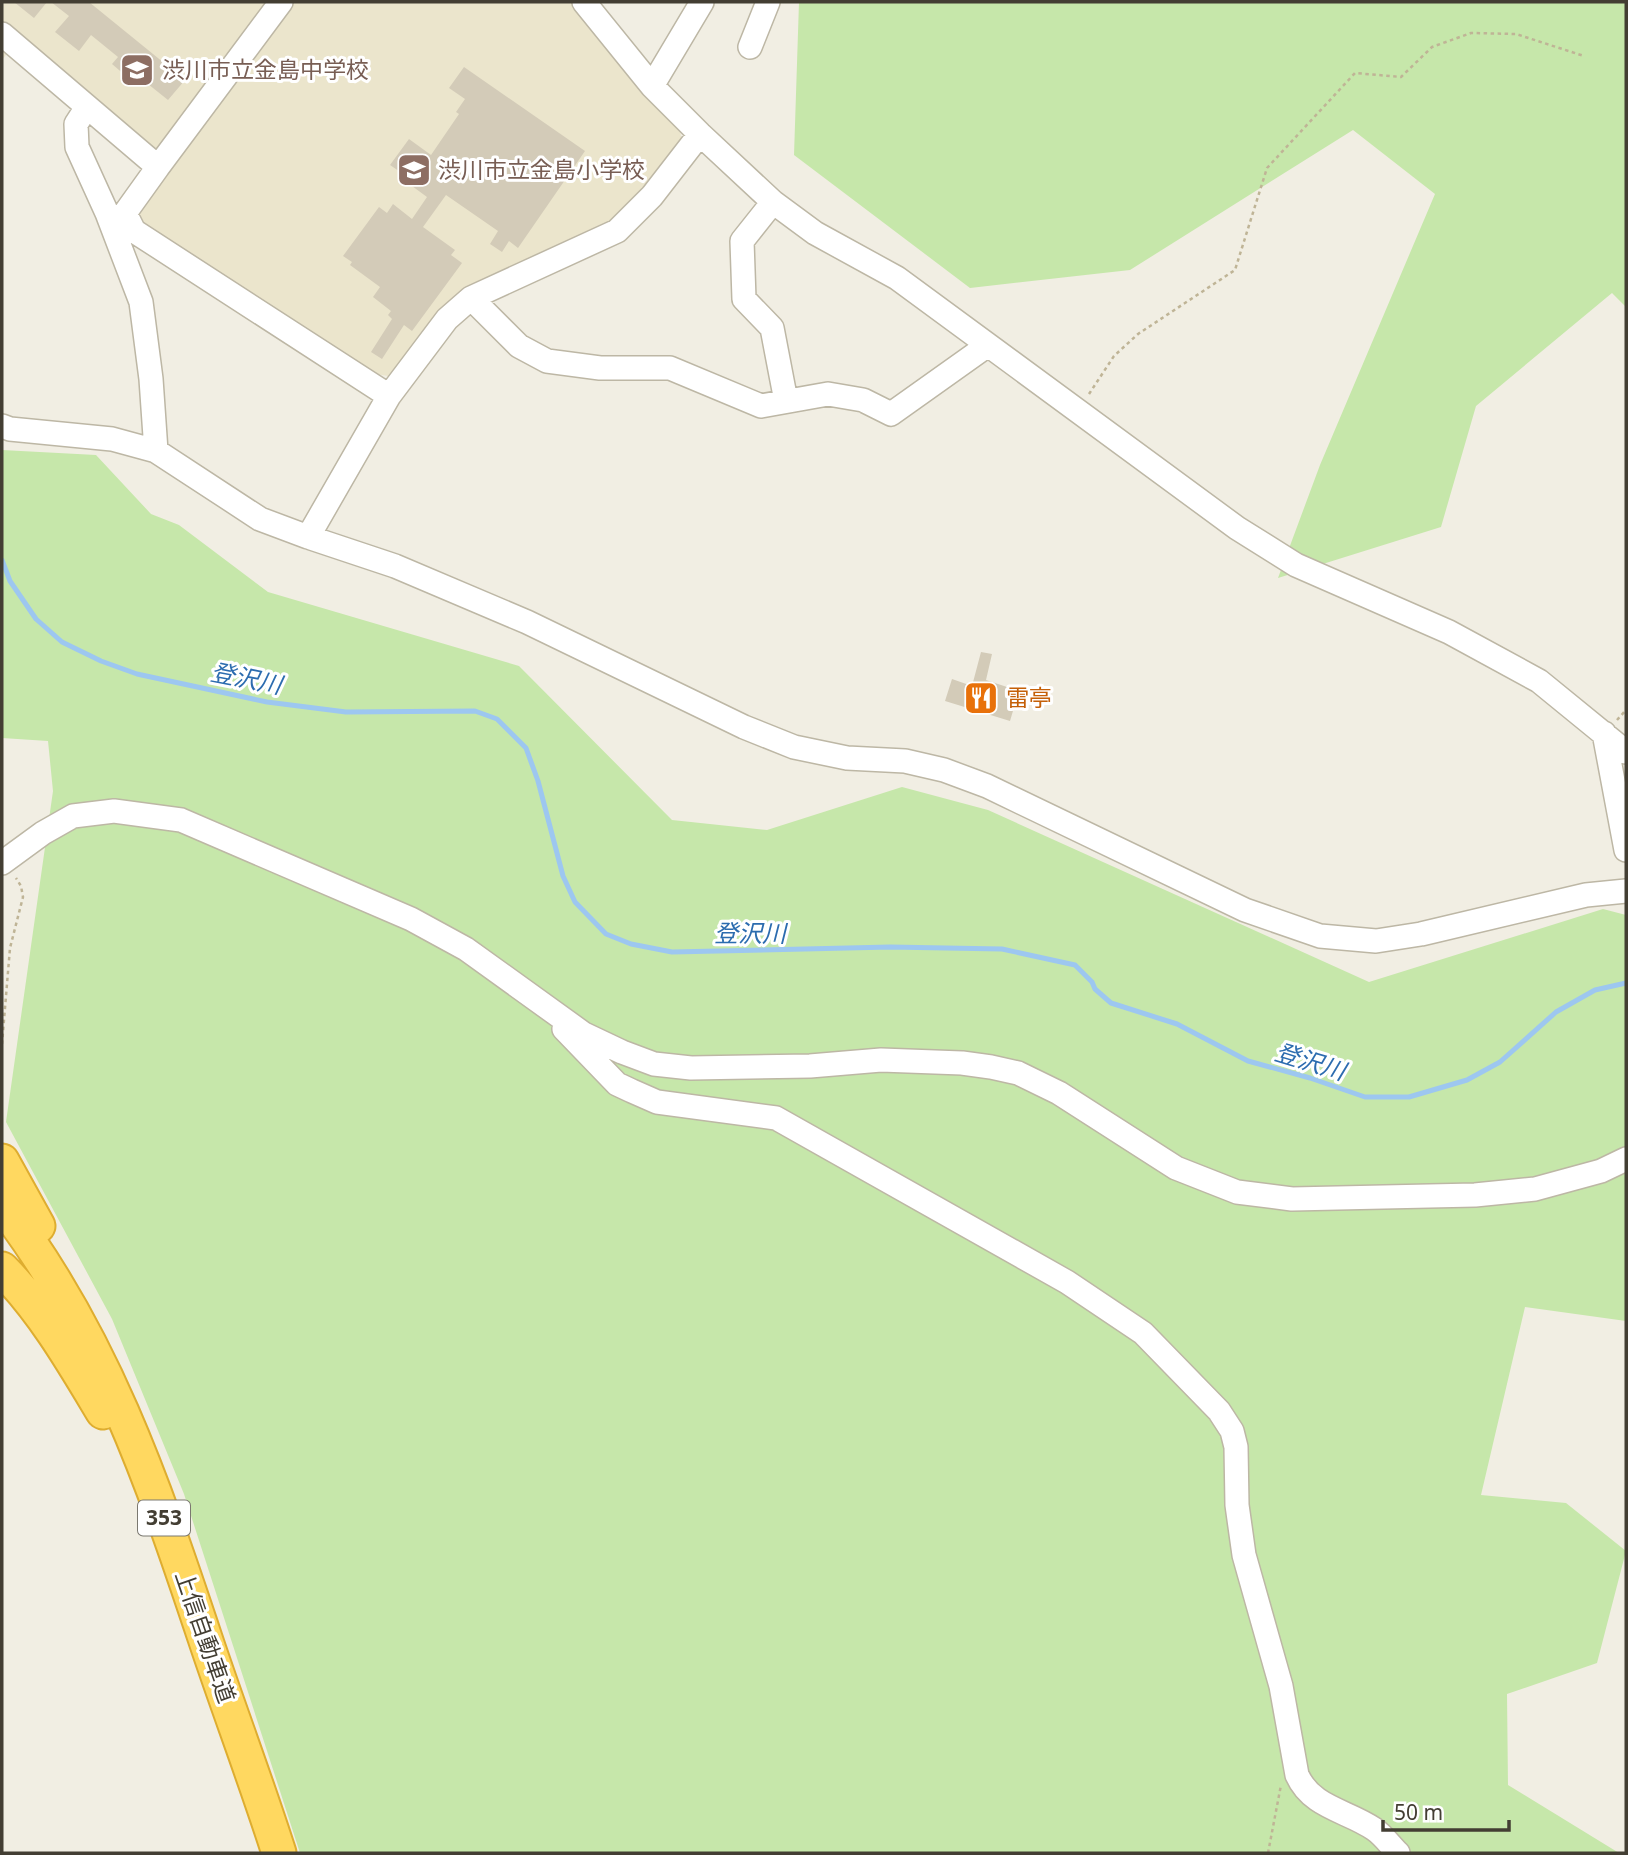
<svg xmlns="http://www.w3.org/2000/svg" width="1628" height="1855" font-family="'Noto Sans','Noto Sans JP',sans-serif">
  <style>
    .education { fill: #ebe5cc }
    .green { fill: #c6e7aa }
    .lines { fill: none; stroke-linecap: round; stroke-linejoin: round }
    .stream { stroke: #9dc7f0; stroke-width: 5 }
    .building { fill: #d3cbb8 }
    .minor-casing { stroke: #bdb7a5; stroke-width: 26 }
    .highway-casing { stroke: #dead30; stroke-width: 37 }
    .path { stroke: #bfb496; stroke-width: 2.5; stroke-dasharray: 3.5 3.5; stroke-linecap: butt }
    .minor { stroke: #fff; stroke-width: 23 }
    .highway { stroke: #ffd860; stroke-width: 33 }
    .labels { text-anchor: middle; stroke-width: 6; stroke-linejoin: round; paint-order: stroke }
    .shield { fill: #fff; stroke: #7b7870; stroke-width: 2 }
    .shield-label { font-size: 21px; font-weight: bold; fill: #433e33 }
    .education-label { font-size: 23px; fill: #785e54; stroke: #fff; text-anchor: start }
    .food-label { font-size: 23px; fill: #c56008; stroke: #fff; text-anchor: start }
    .street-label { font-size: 23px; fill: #433e33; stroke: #fff }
    .water-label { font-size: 24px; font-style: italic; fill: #2c6caf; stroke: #fff }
  </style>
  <rect width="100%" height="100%" fill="#f1eee3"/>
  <!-- education -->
  <path class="education" d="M2,2H268L154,156L18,39L2,60Z
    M291,2H573L636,85L680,131L682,141L640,198L605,229L460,298L394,377L376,374L136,222L135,212Z"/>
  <!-- green -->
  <path class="green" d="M799,2H1626V307L1612,293L1476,406L1441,527L1278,578L1320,465L1435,194L1353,130L1130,270L970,288L794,155Z
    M2,450L96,455L151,514L179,525L268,592L519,666L672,820L767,830L902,787L988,810L1369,982L1603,909L1626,915V1321L1525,1307L1481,1495L1566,1503L1626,1551L1597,1663L1507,1694L1508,1785L1619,1853H300L184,1494L112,1319L6,1122L53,791L48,741L2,738Z"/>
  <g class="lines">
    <!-- stream -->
    <path class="stream" d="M2,560L10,581L36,619L62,642L101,661L137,674L267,702L346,712L475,711L497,719L526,748L538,781L563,876L575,902L606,934L631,944L672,952L890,947L1002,949L1075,965L1092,982L1095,989L1111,1003L1177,1024L1248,1061L1310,1078L1365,1097H1409L1467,1080L1500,1062L1556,1012L1595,990L1626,983"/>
  </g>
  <!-- building -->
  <path class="building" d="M14,2H47L34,18Z
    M51,2H89L185,80L168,100L138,76L133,82L112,64L118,57L91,35L79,51L55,32L69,16Z
    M464,67L585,151L518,248L509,241L502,252L490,244L498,231L446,195L423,227L455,250L451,255L462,263L412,331L404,325L382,359L371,352L392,319L388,315L391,311L373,297L380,287L350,265L352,262L343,256L379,207L387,213L393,204L412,219L427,197L412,186L415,182L390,165L409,139L431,155L459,114L456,112L465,99L449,88Z
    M981,652L992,654L986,680L1010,688L1009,692L1018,694L1010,721L945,701L952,679L972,686Z"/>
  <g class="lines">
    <!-- minor casing -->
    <g class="minor-casing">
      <path id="minor" d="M584,2L652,86L700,134L773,202L815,233L897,278L1237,528L1296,565L1449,632L1539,681L1626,752
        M2,34L158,167L125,213L134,231L389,396L308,537
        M750,47L768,2
        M652,86L702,2
        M87,107L76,124L77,147L107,213L141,302L151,379L156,451
        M158,167L281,2
        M773,202L742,241L744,299L772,328L786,401
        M471,298L519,346L547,361L600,368H670L761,406L828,394L863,400L891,414L988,345
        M389,396L447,319L471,298L617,231L652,196L700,134
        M2,426L10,429L112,439L156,451L260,519L308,537L395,566L527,622L744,727L794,747L847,758L905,761L944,770L987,786L1245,910L1320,936L1376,941L1421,934L1586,895L1626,891
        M1604,733L1626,850
        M2,863L43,833L73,816L114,811L181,820L411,919L466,949L584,1034L622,1052L654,1064L691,1068L810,1066L881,1060L962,1063L991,1067L1018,1073L1059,1093L1176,1168L1237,1192L1292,1199L1475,1195L1535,1189L1601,1171L1626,1159
        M564,1029L617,1084L632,1091L657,1102L776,1118L1067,1282L1143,1333L1219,1411L1232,1431L1236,1447L1237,1505L1244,1555L1281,1686L1297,1775C1312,1808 1346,1810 1374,1829C1383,1835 1390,1845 1398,1853"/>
    </g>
    <!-- highway casing -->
    <g class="highway-casing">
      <path id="highway" d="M2,1161L38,1226
        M2,1204C103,1336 153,1482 205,1638C229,1710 256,1781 279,1853
        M2,1269C43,1310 73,1362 103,1412"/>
    </g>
    <!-- path -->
    <path class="path" d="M1089,394L1114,356L1138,334L1235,270L1267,168L1355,73L1401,77L1432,47L1471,33L1516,34L1584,56
      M1617,720L1626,710
      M2,1044L10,948L23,897L21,886L16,878
      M1268,1853L1281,1785"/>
    <!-- minor -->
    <use href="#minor" class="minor"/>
    <!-- highway -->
    <use href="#highway" class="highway"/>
  </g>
  <!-- icons -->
  <defs>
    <g id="school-square" transform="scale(1.75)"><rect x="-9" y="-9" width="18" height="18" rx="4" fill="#8d6e63" stroke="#fff"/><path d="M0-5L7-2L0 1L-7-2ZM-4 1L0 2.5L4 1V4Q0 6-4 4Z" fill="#fff"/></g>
    <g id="restaurant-square" transform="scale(1.75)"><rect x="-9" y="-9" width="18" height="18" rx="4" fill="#e8710a" stroke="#fff"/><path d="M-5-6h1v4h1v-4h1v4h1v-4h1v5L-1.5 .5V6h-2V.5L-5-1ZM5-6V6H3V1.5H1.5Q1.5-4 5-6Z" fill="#fff"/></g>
  </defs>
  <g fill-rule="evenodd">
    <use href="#school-square" x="137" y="70"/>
    <use href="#school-square" x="414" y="170"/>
    <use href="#restaurant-square" x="981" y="698"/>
  </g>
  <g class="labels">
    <!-- shield labels -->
    <rect class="shield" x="138" y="1500.5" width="52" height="35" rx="5"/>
    <g class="shield-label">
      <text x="164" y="1525">353</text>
    </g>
    <!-- education labels -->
    <g class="education-label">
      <text x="162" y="78">渋川市立金島中学校</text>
      <text x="438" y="178">渋川市立金島小学校</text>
    </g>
    <!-- food labels -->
    <g class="food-label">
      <text x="1006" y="706">雷亭</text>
    </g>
    <!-- street labels -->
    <g class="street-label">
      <text transform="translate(205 1637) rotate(71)" y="8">上信自動車道</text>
    </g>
    <!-- water labels -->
    <g class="water-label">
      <text transform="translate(246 679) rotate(11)" y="8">登沢川</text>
      <text x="750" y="942">登沢川</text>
      <text transform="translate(1310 1062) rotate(17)" y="8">登沢川</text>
    </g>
  </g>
  <!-- border -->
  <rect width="1628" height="1855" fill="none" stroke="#433e33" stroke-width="7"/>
  <!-- scale -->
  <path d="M1383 1820v10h126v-10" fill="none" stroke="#433e33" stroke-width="3.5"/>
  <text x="1394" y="1820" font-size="21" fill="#433e33" stroke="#ffffff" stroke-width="5" paint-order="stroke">50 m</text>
</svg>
